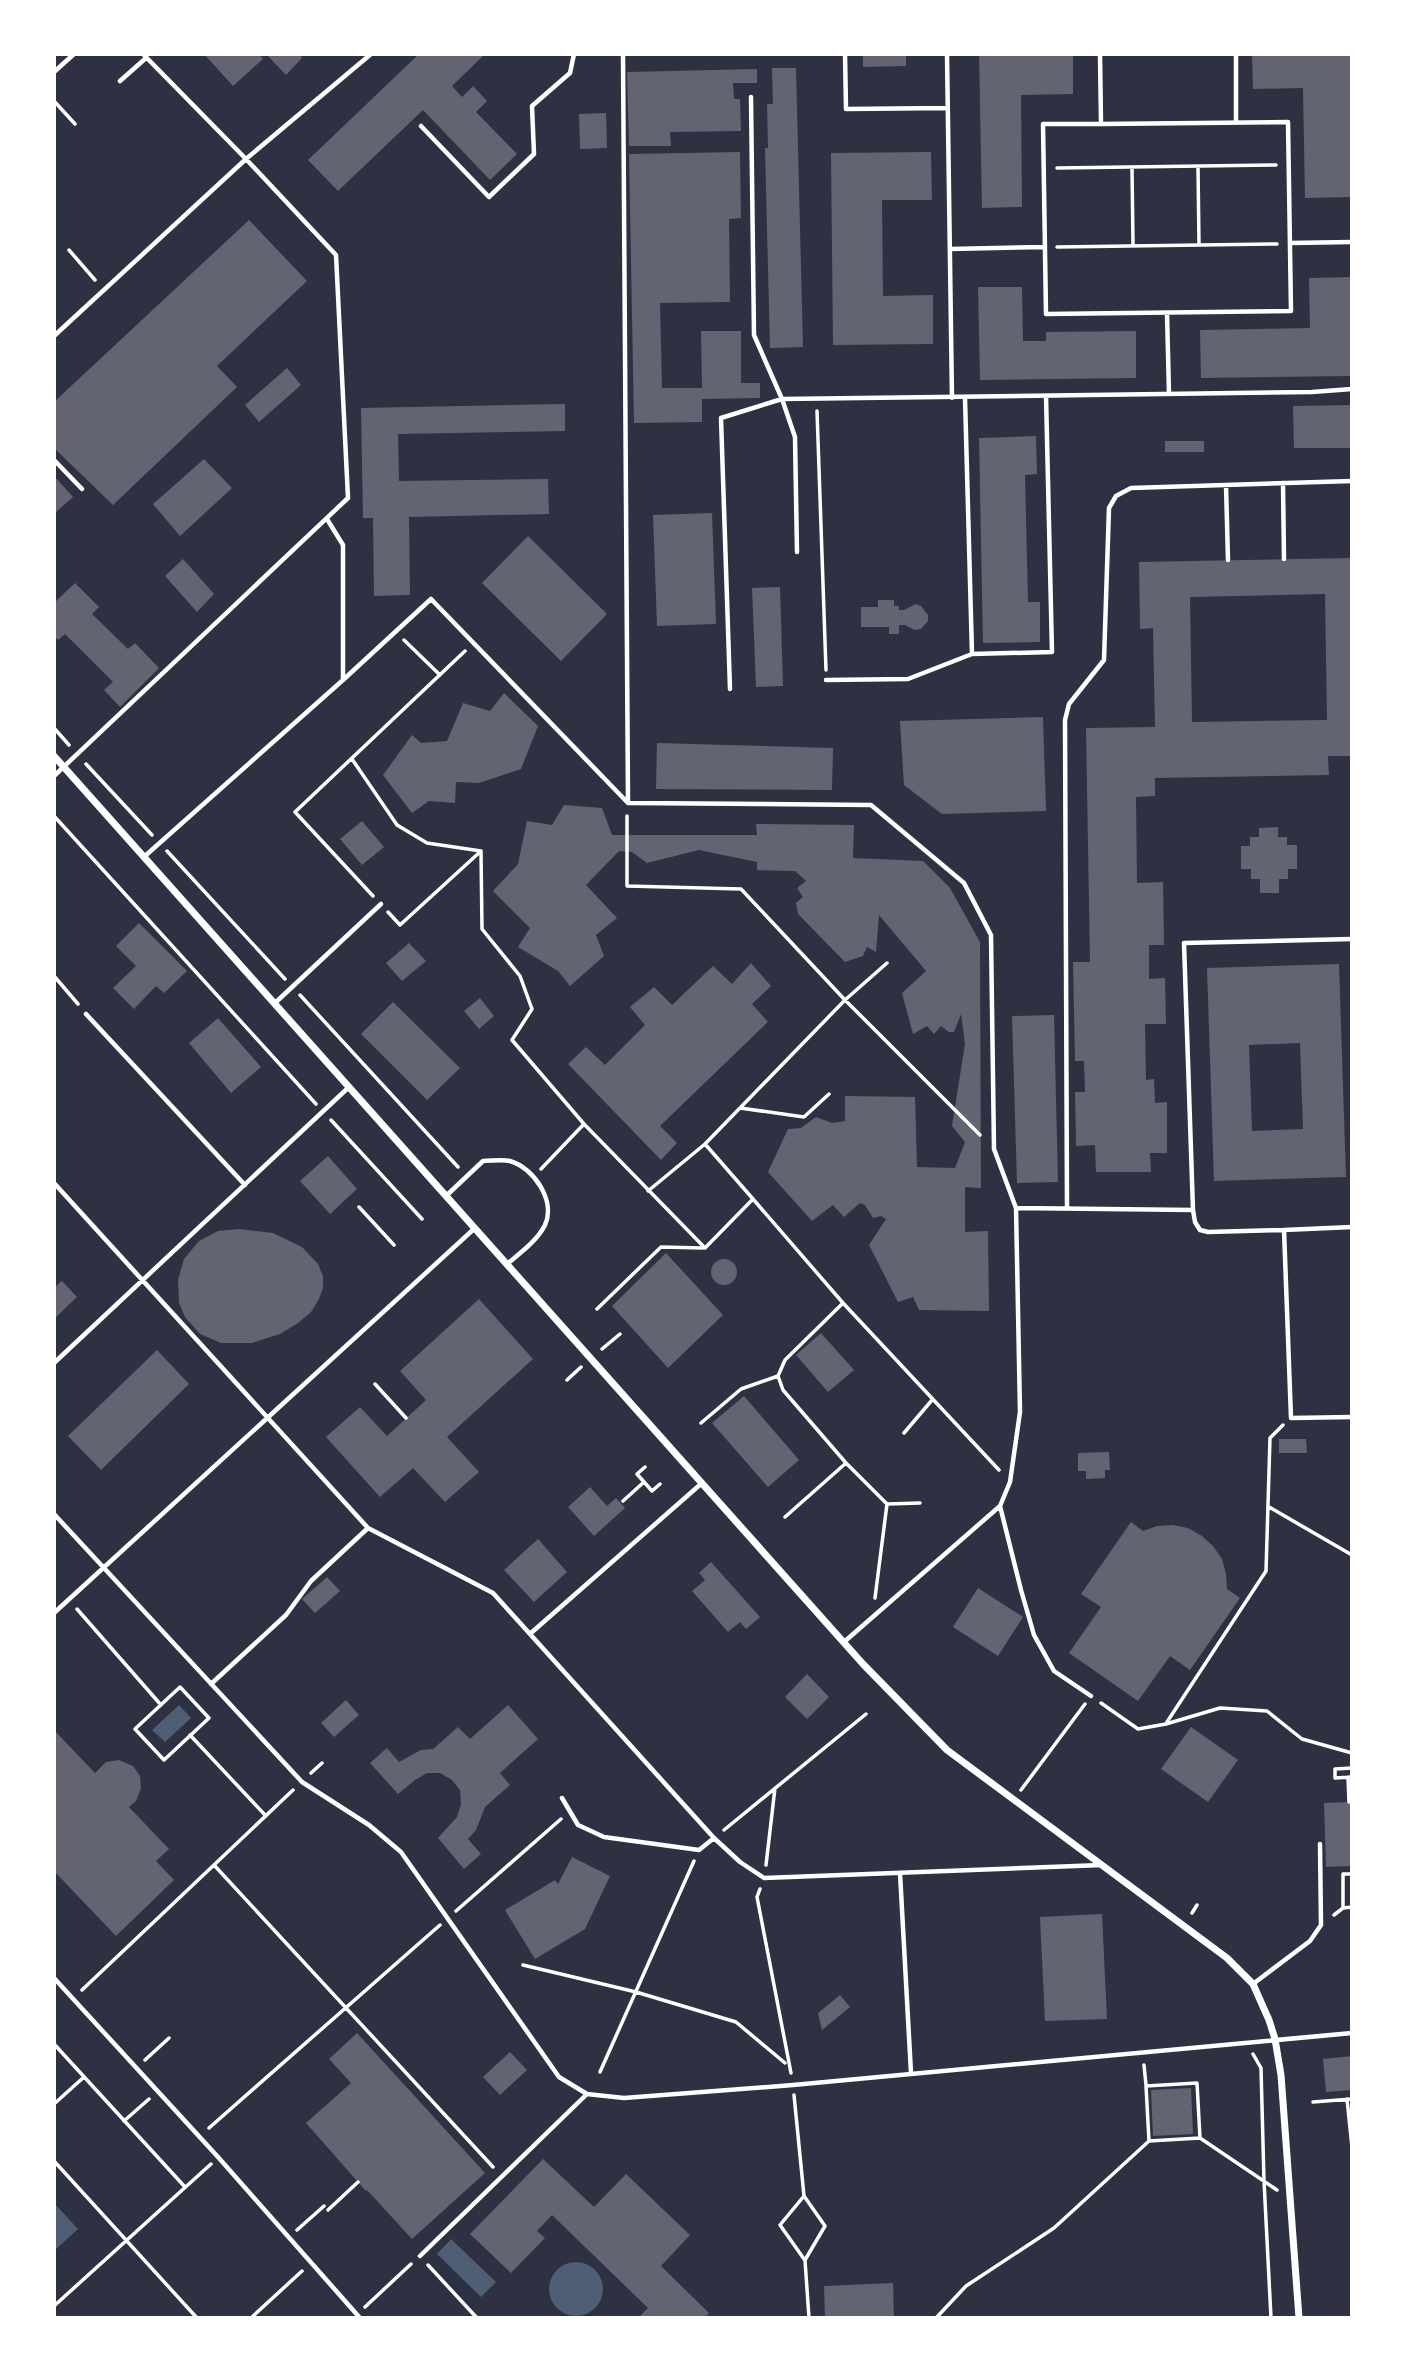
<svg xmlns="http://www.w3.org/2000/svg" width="1406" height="2372" font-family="'Exo 2',sans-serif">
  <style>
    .water { fill: #4f5d75 }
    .building { fill: #626471; fill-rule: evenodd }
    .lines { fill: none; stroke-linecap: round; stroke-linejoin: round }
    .path { stroke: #fff; stroke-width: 3.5 }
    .service { stroke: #fff; stroke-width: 4.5 }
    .minor { stroke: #fff; stroke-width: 7 }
  </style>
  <rect width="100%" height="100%" fill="#2d3142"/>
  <!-- water -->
  <path class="water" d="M179,1705L191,1718L165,1742L152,1730Z
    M54,2203L78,2229L54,2251Z
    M451,2239L496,2282L481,2297L437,2254Z
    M549 2289a27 27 0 1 1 54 0a27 27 0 1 1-54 0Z"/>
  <!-- building -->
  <path class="building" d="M204,54H259L263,59L233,86Z
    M266,54H299L302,58L286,75Z
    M419,54H485L452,86L462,97L473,86L487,101L476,112L517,154L490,180L423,110L338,191L308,160Z
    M863,54H906V66L863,67Z
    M979,54H1073V94L1021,95L1022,207L982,208Z
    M1252,54H1352V197L1305,198L1303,88L1253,89Z
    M772,68H796L803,347L770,348L765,148H768L767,104H773Z
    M757,69V83H733L734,99H740L741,131L670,132L671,146H629L627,72Z
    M606,113L607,148L580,149L579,114Z
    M740,152L741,218L729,219L730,302L660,303L662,388H702L701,331H741V383H760V398L702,399V422L634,423L629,154Z
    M931,152L932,200H882L883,296L933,295V344L833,345L831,153Z
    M249,220L307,281L217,366L237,387L113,505L54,448V402Z
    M1352,277V376L1201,378L1200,330L1310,328L1309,278Z
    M978,287H1022L1023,341H1046V332L1136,331V378L980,380Z
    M287,368L301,385L259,422L245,405Z
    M565,404V431L398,434L399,481L548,479L549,514L409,517L410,595L374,596L373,518H363L361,408Z
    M1352,405V448H1294L1293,406Z
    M1036,436L1037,474L1025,475L1028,602H1040V642L983,643L979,438Z
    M1165,441H1204V452H1165Z
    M204,459L232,488L180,536L153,504Z
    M54,476L73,497L54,514Z
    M712,513L716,624L657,626L653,515Z
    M528,536L607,614L561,661L482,583Z
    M1352,558V756H1328L1329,775L1155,778V796L1136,797L1137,883L1163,882L1164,945H1149V979L1165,978L1166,1024H1145L1146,1080L1154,1079L1155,1103L1167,1102V1153H1150L1151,1172H1096L1095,1145L1076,1146L1075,1092H1085L1084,1061H1075L1073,962H1090L1086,728L1155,727L1153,628L1140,629L1139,562ZM1325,594L1327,720L1192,722L1190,597Z
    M183,559L214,594L197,612L165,576Z
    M75,583L99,607L92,614L128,649L135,643L159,668L120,707L104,690L113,682L65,634L58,640L54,636V603Z
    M780,587L783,686L756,687L752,588Z
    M878,600H894V606H899V610H904L916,604L921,606L928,615V621L921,629L915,630L905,625H899V634H889V627H861V607H878Z
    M504,693L538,726L521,769L479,783L456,782L455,803L429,801L412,813L383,775L412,735L421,743L447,741L463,703L490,711Z
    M1043,717L1046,811L942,814L904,785L900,721Z
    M657,743L833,748L832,790L656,789Z
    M564,805L602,808L612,835H757L756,824L854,825L853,858L923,861L950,888L980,942L981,1188L965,1187V1232L988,1231L989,1311L919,1310L913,1297L898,1302L869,1245L886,1219L881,1216L873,1218L865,1205L860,1203L844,1217L833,1205L812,1221L768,1172L788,1129L801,1128L816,1117L832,1123L845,1121V1096L915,1097L917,1167L955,1168L965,1142L952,1126L965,1044L961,1014L954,1032H949L941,1026L934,1034L927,1026L913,1034L902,993L926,971L879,915L876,952L867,947L863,956L845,962L798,914L796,903L803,897L797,888L806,881L795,871L757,870V862L699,850L647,863L632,852L619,851L586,885L617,918L596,935L604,956L570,986L558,971L518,947L530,928L493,891L518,864L527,821L552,825Z
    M362,821L384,847L362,865L340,839Z
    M1278,827V837H1287V845H1297V869H1288V879H1279V893H1260V879H1251V869H1241V846H1250V837H1259V828Z
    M139,923L187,971L164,993L156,986L134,1009L113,988L136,966L116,946Z
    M409,943L426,961L402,981L386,963Z
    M751,963L771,986L752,1004L768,1022L660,1126L677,1143L661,1160L568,1064L586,1047L605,1065L645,1025L630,1007L654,987L672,1005L713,966L732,984Z
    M1339,964L1346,1177L1214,1181L1207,968ZM1300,1043L1303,1129L1252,1131L1249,1045Z
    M480,998L494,1016L479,1029L464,1011Z
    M393,1002L460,1068L427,1100L361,1034Z
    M1054,1015L1058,1182L1017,1183L1012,1016Z
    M218,1018L261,1067L231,1093L189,1043Z
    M328,1156L357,1189L330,1214L300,1181Z
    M238,1229L273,1233L302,1247L318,1264L323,1276V1288L319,1299L311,1312L298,1323L280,1334L252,1343H221L200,1334L185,1317L179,1303L178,1280L184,1259L199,1241L218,1231Z
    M666,1253L723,1315L668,1368L612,1306Z
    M711 1272a13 13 0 1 1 26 0a13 13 0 1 1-26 0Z
    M62,1281L77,1297L54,1319V1288Z
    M479,1299L533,1359L447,1437L479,1472L445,1502L413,1468L380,1497L326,1437L360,1407L387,1436L426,1400L400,1371Z
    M821,1333L854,1370L828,1392L796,1355Z
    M157,1350L189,1384L101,1470L68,1436Z
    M744,1396L799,1460L768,1487L712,1423Z
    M1279,1439H1306L1307,1453H1279Z
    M1109,1452L1110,1470H1105V1478L1086,1479V1471H1078V1453Z
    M590,1487L607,1506L616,1498L625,1508L594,1536L568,1507Z
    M1131,1522L1143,1531L1157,1526L1173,1525L1188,1528L1202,1536L1213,1546L1222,1559L1226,1574L1227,1589L1240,1598L1190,1670L1170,1656L1138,1701L1069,1653L1101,1607L1081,1594Z
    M538,1539L567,1572L534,1602L504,1570Z
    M711,1562L760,1617L746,1629L740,1622L728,1632L692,1591L705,1580L699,1573Z
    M327,1577L340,1591L315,1613L302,1599Z
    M978,1588L1023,1617L998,1656L953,1627Z
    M807,1674L829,1697L807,1719L785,1697Z
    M346,1700L359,1715L334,1737L321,1723Z
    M508,1705L538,1739L500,1773L510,1785L485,1807L476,1830L468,1839L481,1854L464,1869L438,1838L457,1817L461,1804L460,1790L452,1780L440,1773H427L415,1780L398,1794L370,1763L387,1748L399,1762L421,1750L433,1749L458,1727L470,1739Z
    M1191,1727L1238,1760L1208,1802L1161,1769Z
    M54,1730L95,1773L106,1762L119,1760L133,1766L140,1776L141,1788L136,1801L129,1807L169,1849L156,1861L174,1880L116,1936L54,1871Z
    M1352,1802V1866L1326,1867L1324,1803Z
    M572,1857L610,1876L585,1929L535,1959L505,1910L555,1880L558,1884Z
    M1102,1914L1107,2019L1045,2021L1040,1917Z
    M840,1995L850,2007L822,2030L818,2013Z
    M357,2033L485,2173L412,2239L368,2191L365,2190L306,2123L351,2083L329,2059Z
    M510,2052L527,2070L500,2095L483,2077Z
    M1352,2056V2090L1326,2092L1323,2059Z
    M1191,2088L1193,2134L1153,2136L1151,2090Z
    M543,2159L594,2207L626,2174L690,2235L661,2266L709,2313L705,2318H638L648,2308L552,2215L537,2231L545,2238L511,2273L470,2234Z
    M893,2283L894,2318H825L824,2286Z"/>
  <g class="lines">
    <!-- path -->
    <path class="path" d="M784,54H833
      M54,101L75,124
      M1132,167L1133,245
      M1198,167L1199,245
      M1057,168L1276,165
      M1057,247L1277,244
      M69,250L95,280
      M817,411L826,670
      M404,640L440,675
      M54,728L69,745
      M352,759L397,825L427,843L481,851
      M86,764L152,835
      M54,816L316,1104
      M627,816V886L741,889L845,1000L980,1135
      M167,851L285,979
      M481,852L482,929L520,976L532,1009L512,1040L584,1124
      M373,896L295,812L465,651
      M388,912L400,925L481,851
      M54,976L78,1004
      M300,995L458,1167
      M740,1108L804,1117L829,1094
      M331,1120L422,1219
      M705,1144L845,1000L887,963
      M541,1169L584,1124L705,1248L753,1199L843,1303L999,1470
      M648,1191L705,1144L753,1199
      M359,1207L394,1245
      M843,1303L785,1360L778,1376L783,1390L846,1463L887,1504L875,1598
      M597,1309L661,1247L703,1248
      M602,1349L620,1334
      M567,1380L581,1367
      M375,1384L406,1418
      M701,1423L741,1389L778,1376
      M904,1433L932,1400
      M645,1467L637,1474L652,1491L660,1484
      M623,1501L644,1482
      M887,1504L920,1503
      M1269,1507L1352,1555
      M785,1517L846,1463
      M77,1609L161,1705
      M180,1687L209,1718L164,1760L135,1729Z
      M1101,1703L1138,1729L1166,1724L1220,1708L1267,1711L1302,1739L1352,1753
      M1167,1722L1266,1571L1270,1438L1283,1425
      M190,1735L266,1816
      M1352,1768L1335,1769V1778L1352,1777
      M311,1773L322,1763
      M1348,1777L1349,1802
      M1021,1790L1085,1704
      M724,1830L866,1714
      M214,1865L493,2167
      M766,1865L775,1788
      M760,1889L757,1897L791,2073
      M1343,1908V1874H1352
      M456,1911L561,1819
      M1192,1913L1197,1905
      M1334,1915L1343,1908L1352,1907
      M523,1965L636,1992L736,2022L785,2063
      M82,1990L293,1790
      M54,2044L185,2187
      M1253,2054L1261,2068L1264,2181L1271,2318
      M145,2060L169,2038
      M1144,2065L1146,2085
      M600,2072L694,1861
      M1197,2083L1200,2138L1149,2141L1146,2086Z
      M794,2095L804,2196L825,2226L805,2260L809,2318
      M1347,2099L1352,2147
      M1313,2102L1352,2099
      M54,2104L84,2077
      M124,2121L149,2099
      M209,2128L440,1925
      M1200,2138L1277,2190
      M54,2161L197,2318
      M804,2196L780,2225L804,2259
      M328,2210L358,2182
      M297,2230L324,2206
      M428,2265L477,2318
      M54,2306L211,2164
      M365,2307L411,2264
      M251,2318L302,2271
      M936,2318L966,2286L1054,2228L1149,2141"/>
    <!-- service -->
    <path class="service" d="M623,54L628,802
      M845,54L846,109L948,108
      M947,54L952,398
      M1100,54L1101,124H1043L1046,314L1291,311L1288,122L1101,124
      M1236,54V122
      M54,72L74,54
      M120,81L146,58
      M751,97L754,335L782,399L795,437L797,552
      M421,126L489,197L534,154L532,106L570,73L574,54
      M1290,243L1352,242
      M950,249L1045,247
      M1167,313L1169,394
      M54,336L246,159L371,54
      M965,398L972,654
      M54,460L82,489
      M1283,483L1284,559
      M1226,485L1228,560
      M343,680L431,599L628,803L871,805L964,883L991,935L994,1149L1016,1208L1020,1412L1010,1482L1000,1506L844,1642
      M826,680L908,679L972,654L1052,652L1046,396
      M730,689L721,418L782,399L1312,392L1352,389
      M54,776L348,498L336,255L246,159L143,54
      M145,856L343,680V545L327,519
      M1352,939L1184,943L1193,1210L1195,1222L1200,1230L1208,1232L1284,1230L1291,1418L1352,1417
      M275,1003L381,904
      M86,1014L245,1185
      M54,1183L368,1528L493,1593L714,1838L740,1862L764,1878L1102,1865
      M446,1196L483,1161C491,1161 503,1159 510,1161C534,1168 556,1201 545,1225C537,1241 520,1253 507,1264
      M1016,1208L1193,1210
      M1067,1208L1065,720L1069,704L1104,660L1109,508L1116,496L1131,488L1352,481
      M1284,1230L1352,1227
      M54,1363L349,1087
      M1000,1506L1021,1590L1034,1635L1054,1671L1091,1696
      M54,1514L302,1782L369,1825L401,1852L559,2077L587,2094L624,2098L793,2085L1352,2033
      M54,1613L475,1228
      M531,1633L702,1483
      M211,1684L286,1615L311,1581L368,1528
      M562,1798L578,1825L604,1837L699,1850L714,1838
      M900,1873L911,2073
      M54,1978L218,2157L360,2318
      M1253,1984L1310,1941L1321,1925L1320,1844
      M420,2256L587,2094"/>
    <!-- minor -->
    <path class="minor" d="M54,756L863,1664L947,1750L1227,1958L1253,1984L1269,2020L1275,2039L1281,2075L1299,2318"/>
  </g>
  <!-- border -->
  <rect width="1406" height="2372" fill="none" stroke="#ffffff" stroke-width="112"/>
</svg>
